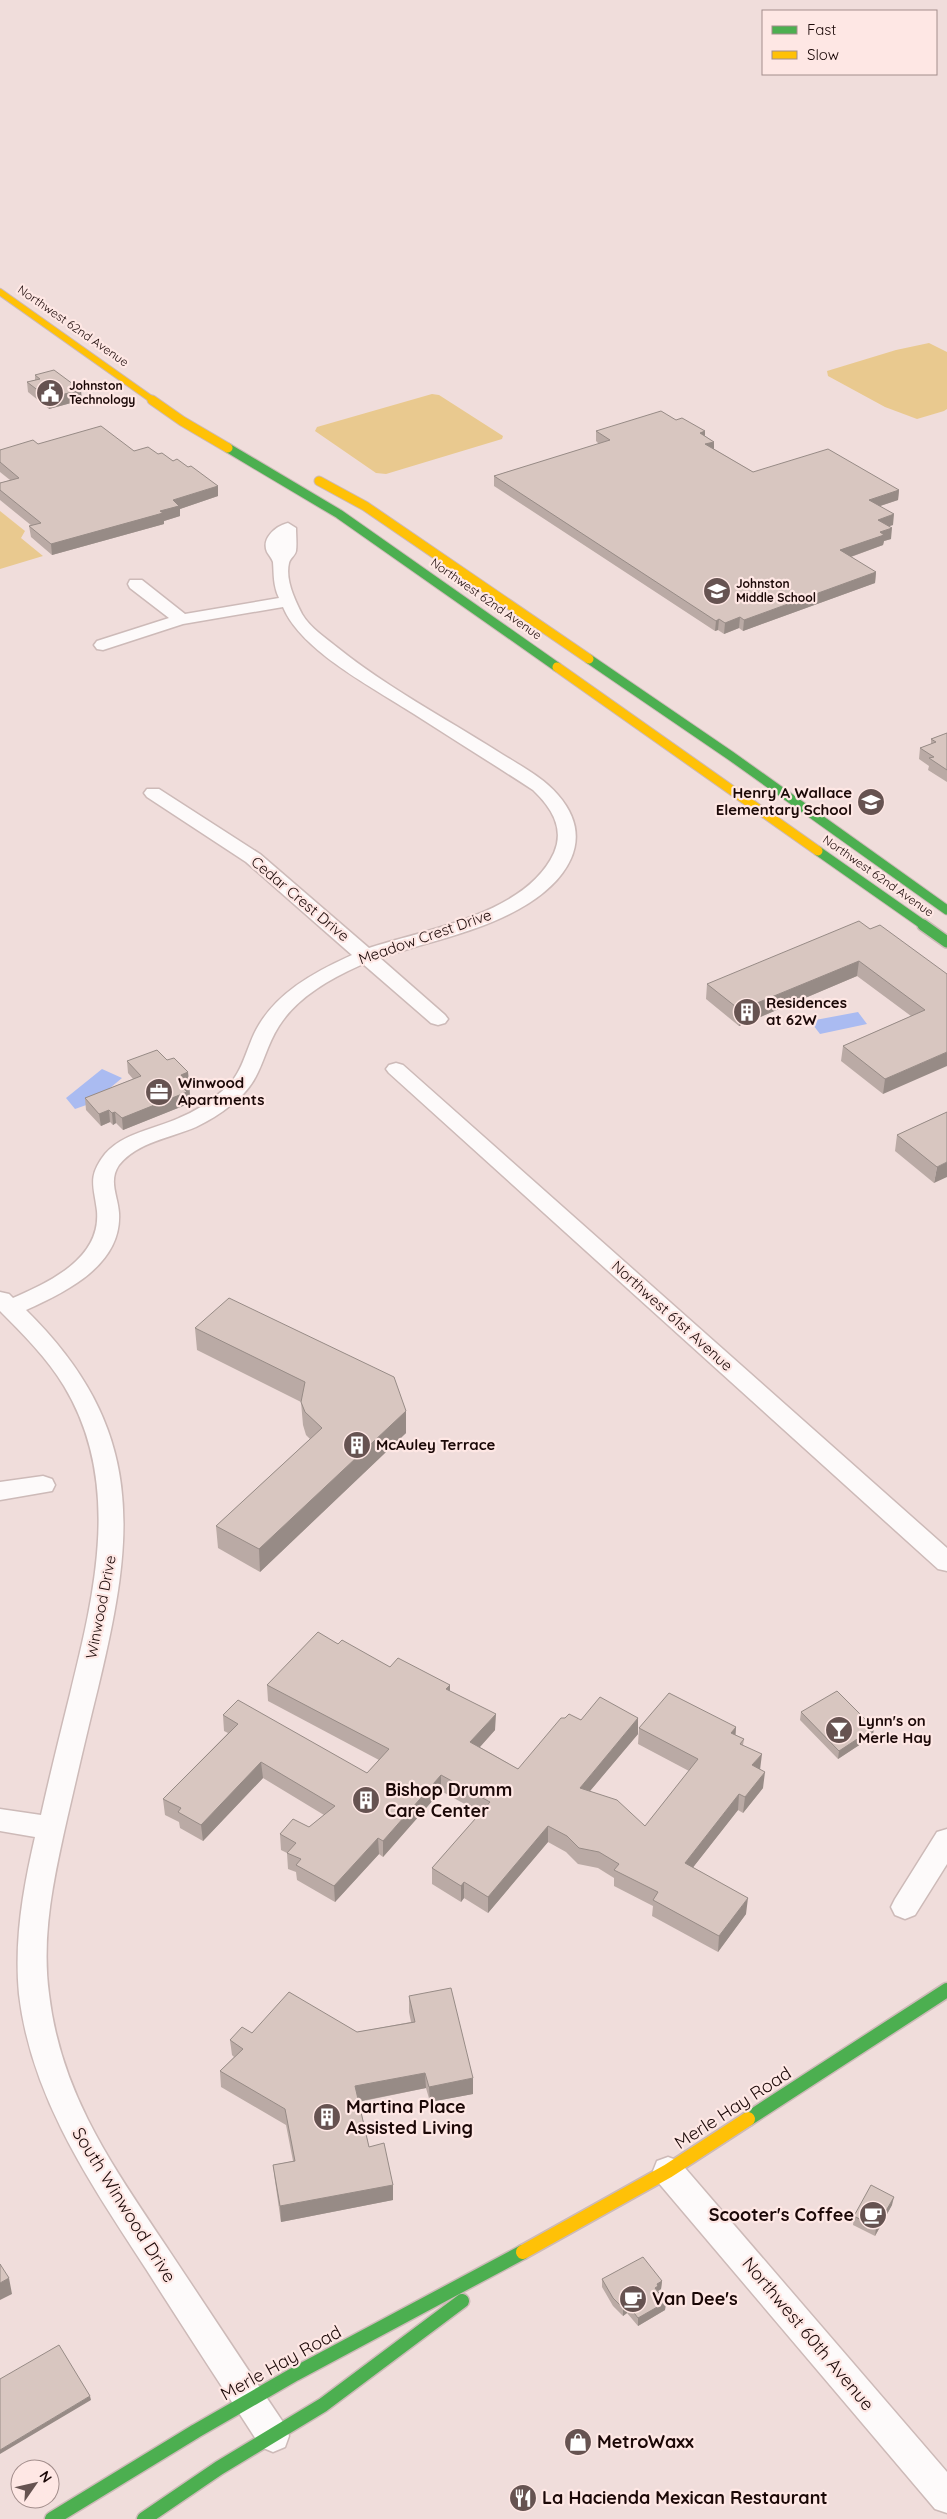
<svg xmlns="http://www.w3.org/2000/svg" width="947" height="2519" font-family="Quicksand,sans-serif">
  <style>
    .green { fill: #e9c98f }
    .water { fill: #aabbf1 }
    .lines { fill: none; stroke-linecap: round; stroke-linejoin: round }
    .street-casing { stroke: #cdbab8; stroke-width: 3 }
    .fast-far2-casing { stroke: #cdbab8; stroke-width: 11 }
    .fast-far1-casing { stroke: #cdbab8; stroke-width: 14 }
    .fast-casing { stroke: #cdbab8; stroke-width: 17 }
    .slow-far2-casing { stroke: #cdbab8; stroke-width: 8 }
    .slow-far1-casing { stroke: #cdbab8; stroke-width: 11 }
    .slow-casing { stroke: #cdbab8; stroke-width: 17 }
    .street { fill: #fdfafa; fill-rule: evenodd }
    .fast-far2 { stroke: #4caf50; stroke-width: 9 }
    .fast-far1 { stroke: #4caf50; stroke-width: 11 }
    .fast { stroke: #4caf50; stroke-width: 14 }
    .slow-far2 { stroke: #ffc107; stroke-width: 6 }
    .slow-far1 { stroke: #ffc107; stroke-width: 9 }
    .slow { stroke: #ffc107; stroke-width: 14 }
    .wall { fill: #baaaa5 }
    .shaded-wall { fill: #978b86 }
    .building { fill: #d8c6c0; stroke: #978b86 }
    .labels { text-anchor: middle; stroke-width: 4.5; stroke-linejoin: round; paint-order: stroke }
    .far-street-label { font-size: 12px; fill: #1b0807; stroke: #fee7e4 }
    .far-poi-label { font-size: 12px; font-weight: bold; fill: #1b0807; stroke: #fee7e4; text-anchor: start }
    .poi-label { font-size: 15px; font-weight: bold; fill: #1b0807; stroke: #fee7e4; text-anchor: start }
    .street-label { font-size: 15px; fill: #1b0807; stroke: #fee7e4 }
    .near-poi-label { font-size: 18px; font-weight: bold; fill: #1b0807; stroke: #fee7e4; text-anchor: start }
    .near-street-label { font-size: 18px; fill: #1b0807; stroke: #fee7e4 }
  </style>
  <rect width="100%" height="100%" fill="#f0dddb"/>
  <!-- green -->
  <path class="green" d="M929,343L947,352V409L944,411L917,419L885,407L828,376L827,371L896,350Z
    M432,394L439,395L503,436L502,439L386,474L376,473L315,431L317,427Z
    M0,511L25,531L21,538L43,556L0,569Z"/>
  <!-- water -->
  <path class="water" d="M858,1012L867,1024L820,1034L810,1021Z
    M102,1069L122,1078L92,1103L75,1109L66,1098Z"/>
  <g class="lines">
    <!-- street casing -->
    <g class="street-casing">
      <path id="street" d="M288,523L296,528C296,535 297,544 296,551C295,556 290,558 289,563C285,580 295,600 302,614C310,628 326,638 338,648C385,686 445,718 497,751C517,764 542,776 558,795C598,841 564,884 519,909C476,933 426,942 380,958L445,1015L448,1019L445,1023L438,1025L431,1023L363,964C332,978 298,996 279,1026C260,1056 264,1080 231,1105C220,1114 208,1121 196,1127C171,1138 137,1142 119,1165C108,1181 118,1196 119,1213C122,1265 66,1292 26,1310C147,1429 135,1535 98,1688C87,1732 77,1776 67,1819C54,1877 41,1935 49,1994C61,2096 115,2169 170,2252C208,2309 246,2367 285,2425L289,2436L285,2447L273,2452L261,2447C223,2388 184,2329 146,2269C91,2184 31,2098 19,1994C14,1940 23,1889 35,1837L0,1831V1809L41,1815C50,1775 60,1734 70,1694C95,1592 122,1482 64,1386C47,1358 23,1334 0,1311V1292L9,1294L13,1298C49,1282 101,1259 97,1211C94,1186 87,1177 105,1154C123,1133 155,1129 179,1118C194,1112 208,1103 221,1092C241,1077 244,1056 254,1034C273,994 314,972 352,955L246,862L147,797L144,793L147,789H159L260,854L369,948C427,929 526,914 554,853C565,828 551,807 533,790C493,764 453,739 414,714C374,688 301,651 283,607L183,624L103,650L97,649L94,645L97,641L169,618L130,588L128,584L130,580H142L185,614L279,598C273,585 274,575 273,562C272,559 269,555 267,552C261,538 276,526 288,523Z
        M396,1063L403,1065L947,1548V1571L938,1569L389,1073L386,1069L389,1065Z
        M43,1476L52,1479L55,1485L52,1491L0,1500V1482Z
        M947,1829V1864L915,1915L905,1919L895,1915L891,1907L895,1899L937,1832Z
        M668,2157L679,2161L947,2472V2513L935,2509L657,2181L653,2171L657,2161Z"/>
    </g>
    <!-- fast-far2 casing -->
    <g class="fast-far2-casing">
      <path id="fast-far2" d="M228,448L339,514L557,667
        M589,659L731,756L947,910
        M818,851L925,926"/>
    </g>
    <!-- fast-far1 casing -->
    <g class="fast-far1-casing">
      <path id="fast-far1" d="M923,925L947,942"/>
    </g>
    <!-- fast casing -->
    <g class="fast-casing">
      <path id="fast" d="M748,2119L947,1990
        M52,2519L196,2431L295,2374L523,2252
        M144,2519L219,2468L323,2405L462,2301"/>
    </g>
    <!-- slow-far2 casing -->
    <g class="slow-far2-casing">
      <path id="slow-far2" d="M0,292L154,401"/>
    </g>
    <!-- slow-far1 casing -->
    <g class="slow-far1-casing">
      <path id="slow-far1" d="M152,400L182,421L228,448
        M319,481L365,506L589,659
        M557,667L818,851"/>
    </g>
    <!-- slow casing -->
    <g class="slow-casing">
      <path id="slow" d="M523,2252L668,2171L748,2119"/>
    </g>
    <!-- street -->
    <use href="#street" class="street"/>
    <!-- fast-far2 -->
    <use href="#fast-far2" class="fast-far2"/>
    <!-- fast-far1 -->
    <use href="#fast-far1" class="fast-far1"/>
    <!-- fast -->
    <use href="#fast" class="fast"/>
    <!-- slow-far2 -->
    <use href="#slow-far2" class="slow-far2"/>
    <!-- slow-far1 -->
    <use href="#slow-far1" class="slow-far1"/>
    <!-- slow -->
    <use href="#slow" class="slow"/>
  </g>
  <!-- wall -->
  <path class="wall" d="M35,375L82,400L49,409L28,392L27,382L35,380Z
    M676,420L705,431V436L714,442V449L753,472L899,490L898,500L880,506L893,525L889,526L891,539L884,541L883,545L851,557L876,572L875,583L743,631L739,628L724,634L718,630L715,631L494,486V476L599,444L596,441V431Z
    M38,444L134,451L158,454L188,467L218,486V496L180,509V516L164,521V524L52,555L31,537L29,526H32L0,500V483L10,480L0,472V450Z
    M947,733V782L928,770L929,766L919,759L920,748L931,744V739Z
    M870,929L947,974L883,1094L841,1061L843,1046L911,1016L857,976L739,1026L706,999L707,984Z
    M167,1060L188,1072L190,1096L187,1097L188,1104L123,1130L116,1123L113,1125L110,1122L101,1126L86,1110L85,1098L133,1079L128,1073L127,1061Z
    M947,1112L934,1183L895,1151L897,1135Z
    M195,1328L406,1411V1433L260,1572L218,1548L216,1526L310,1439L306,1435L303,1425L301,1402L197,1350Z
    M338,1644L390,1667L450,1685V1691L495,1730L480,1747L518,1769L581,1720L638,1718V1734L590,1791L645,1826L689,1771L638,1744L639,1728L736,1727L735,1735L744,1739L743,1745L760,1769L763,1788L743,1813L738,1810L693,1867L746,1914L718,1952L652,1916L653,1906L614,1886V1878L598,1868L578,1864L566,1852L548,1842L488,1913L464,1898L461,1902L432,1884V1868L481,1813L441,1791L383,1857L379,1854L335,1902L297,1880L296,1872L288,1869L287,1853L281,1850L280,1834L309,1827L324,1815L263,1778L203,1841L180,1828L179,1822L165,1815L163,1799L228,1733L224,1731L223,1715L367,1773L379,1760L268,1701L267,1685Z
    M801,1712L873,1736L838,1759L800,1720Z
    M409,1996L473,2094L430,2102L426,2088L359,2102L369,2147L393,2185V2200L281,2222L275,2181L273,2165L293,2161L286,2125L221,2087L220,2071L234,2057L232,2055L230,2040L252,2033L357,2032L411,2022L409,2012Z
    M892,2205L875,2236L853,2225L854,2216Z
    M602,2279L662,2281L661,2289L658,2291L666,2302L665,2310L638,2326L627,2313L623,2316L613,2306L602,2287Z"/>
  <!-- shaded-wall -->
  <path class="shaded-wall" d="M81,390L82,400L49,409L48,398Z
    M705,431V442L700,433Z
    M714,442V452L705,444Z
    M218,486V496L180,509V516L164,521V524L52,555L51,544L160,511L173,500Z
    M899,490L898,500L868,510L869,500Z
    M894,514L893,525L877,530L878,520Z
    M892,528L891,539L884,541L883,545L839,561L840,550L880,532Z
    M876,572L875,583L743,631L744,620Z
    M740,617L739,628L724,634L725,623Z
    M719,619L718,630L715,631L716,621Z
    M859,961L857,976L739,1026L740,1010Z
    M947,1052V1066L883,1094L885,1079Z
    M188,1072L189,1084L181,1075Z
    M189,1084L190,1096L187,1097L188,1104L123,1130L122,1118L182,1087Z
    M109,1110L110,1122L101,1126L99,1114Z
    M115,1112L116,1123L113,1125L112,1113Z
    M947,1162V1177L934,1183L937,1167Z
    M406,1411V1433L260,1572L259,1549Z
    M450,1685V1701L446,1689Z
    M496,1714L495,1730L470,1758V1742Z
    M638,1718V1734L579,1804L580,1788Z
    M736,1727L735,1743L731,1733Z
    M874,1728L873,1736L838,1759L839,1751Z
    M762,1754L760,1770L752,1765Z
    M261,1762L263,1778L203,1841L201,1825Z
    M765,1772L763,1788L743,1813L745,1797Z
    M441,1775V1791L383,1857V1841Z
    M739,1794L738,1810L684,1879L685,1863Z
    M548,1826V1842L488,1913V1897Z
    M378,1838L379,1854L335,1902L334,1886Z
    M464,1882V1898L461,1902V1886Z
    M748,1898L746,1914L718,1952L719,1936Z
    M425,2073L426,2088L356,2102L355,2086Z
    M473,2078V2094L430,2102L429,2087Z
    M393,2185V2200L281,2222L280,2206Z
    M894,2197L892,2205L875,2236L876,2228Z
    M9,2278L12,2294L0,2300V2283Z
    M662,2281L661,2289L658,2291L655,2288L657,2284Z
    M666,2302L665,2310L638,2326V2318Z
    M628,2305L627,2313L623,2316V2308Z
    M90,2396L91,2400L0,2454V2450Z"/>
  <!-- building -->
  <path class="building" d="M54,370L81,390L48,398L27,382L40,379L35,375Z
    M661,411L676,420L682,418L705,431L700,433L714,442L705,444L753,472L828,449L899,490L869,500L894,514L878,520L892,528L880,532L884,535L840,550L876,572L744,620L740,617L725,623L719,619L716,621L494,476L610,440L596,431Z
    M101,426L134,451L148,447L158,454L162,453L173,461L177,459L188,467L191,466L218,486L173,500L179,506L160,511L163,513L51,544L29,526L41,523L0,490V483L19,478L0,462V450L33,440L38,444Z
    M947,733V770L929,758L934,757L920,748L936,742L931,739Z
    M859,921L870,929L880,925L947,974V1052L885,1079L843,1046L925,1010L859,961L740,1010L707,984Z
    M157,1050L167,1060L174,1058L188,1072L181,1075L189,1084L182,1087L187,1092L122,1118L115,1112L112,1113L109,1110L99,1114L85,1098L141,1076L127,1061Z
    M947,1112V1162L937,1167L897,1135Z
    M229,1298L394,1377L406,1411L259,1549L216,1526L322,1428L305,1412L301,1402L305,1382L195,1328Z
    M318,1632L338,1644L342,1640L390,1667L398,1658L450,1685L446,1689L496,1714L470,1742L518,1769L561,1718H565L569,1714L581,1720L600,1697L638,1718L580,1788L617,1800L645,1826L698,1759L639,1728L669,1693L736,1727L731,1733L744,1739L740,1744L762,1754L752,1765L765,1772L745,1797L739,1794L685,1863L748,1898L719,1936L653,1900L658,1892L614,1870L619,1864L599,1852L579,1848L567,1836L548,1826L488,1897L464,1882L461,1886L432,1868L490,1802L441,1775L383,1841L378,1838L334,1886L296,1865L301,1859L287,1853L296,1843L280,1834L293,1819L309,1827L335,1806L261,1762L201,1825L178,1812L181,1808L163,1799L238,1724L223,1715L238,1700L367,1773L389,1749L267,1685Z
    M837,1691L874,1728L839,1751L801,1712Z
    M451,1988L473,2078L429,2087L425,2073L355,2086L369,2147L384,2143L393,2185L280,2206L273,2165L295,2161L285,2109L220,2071L243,2049L230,2040L242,2027L252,2033L289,1992L357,2032L415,2022L409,1996Z
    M871,2185L894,2197L876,2228L854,2216Z
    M643,2257L662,2281L657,2284L658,2286L655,2288L666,2302L638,2318L628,2305L623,2308L613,2298L602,2279Z
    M0,2264L9,2278L0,2283Z
    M59,2345L90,2396L0,2450V2379Z"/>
  <!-- icons -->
  <defs>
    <g id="civic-disc" transform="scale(1.4375)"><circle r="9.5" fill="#665351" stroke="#fee7e4"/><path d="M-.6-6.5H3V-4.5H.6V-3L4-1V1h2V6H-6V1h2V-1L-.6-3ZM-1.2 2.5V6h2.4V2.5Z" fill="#fff"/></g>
    <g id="school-disc" transform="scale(1.4375)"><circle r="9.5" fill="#665351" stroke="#fee7e4"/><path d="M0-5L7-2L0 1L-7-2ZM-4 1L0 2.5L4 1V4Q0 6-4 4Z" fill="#fff"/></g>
    <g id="building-disc" transform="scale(1.4375)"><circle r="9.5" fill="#665351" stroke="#fee7e4"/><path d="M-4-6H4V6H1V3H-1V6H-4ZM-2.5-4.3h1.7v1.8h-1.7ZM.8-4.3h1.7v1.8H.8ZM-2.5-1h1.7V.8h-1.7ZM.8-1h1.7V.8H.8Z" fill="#fff"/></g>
    <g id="office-disc" transform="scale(1.4375)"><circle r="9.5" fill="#665351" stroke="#fee7e4"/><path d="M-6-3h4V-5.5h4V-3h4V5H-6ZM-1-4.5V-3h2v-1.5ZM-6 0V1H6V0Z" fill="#fff"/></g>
    <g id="bar-disc" transform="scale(1.4375)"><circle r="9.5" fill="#665351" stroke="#fee7e4"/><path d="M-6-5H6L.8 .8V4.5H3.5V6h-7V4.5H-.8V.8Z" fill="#fff"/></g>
    <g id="cafe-disc" transform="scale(1.4375)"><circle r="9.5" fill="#665351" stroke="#fee7e4"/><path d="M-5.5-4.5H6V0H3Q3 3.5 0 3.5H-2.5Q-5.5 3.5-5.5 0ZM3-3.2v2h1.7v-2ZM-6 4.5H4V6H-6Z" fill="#fff"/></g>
    <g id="shop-disc" transform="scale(1.4375)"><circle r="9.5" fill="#665351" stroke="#fee7e4"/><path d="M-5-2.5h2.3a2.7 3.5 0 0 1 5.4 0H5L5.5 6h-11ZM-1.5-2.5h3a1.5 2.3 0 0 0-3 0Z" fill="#fff"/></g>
    <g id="restaurant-disc" transform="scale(1.4375)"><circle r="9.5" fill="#665351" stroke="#fee7e4"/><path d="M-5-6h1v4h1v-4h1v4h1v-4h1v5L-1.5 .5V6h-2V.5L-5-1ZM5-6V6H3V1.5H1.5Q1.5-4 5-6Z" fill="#fff"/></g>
  </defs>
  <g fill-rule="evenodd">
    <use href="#civic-disc" x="50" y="393"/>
    <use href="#school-disc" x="717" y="591"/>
    <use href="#school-disc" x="871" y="802"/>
    <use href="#building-disc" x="747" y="1012"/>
    <use href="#office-disc" x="159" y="1092"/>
    <use href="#building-disc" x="357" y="1445"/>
    <use href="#bar-disc" x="839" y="1730"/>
    <use href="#building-disc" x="366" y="1800"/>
    <use href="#building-disc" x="327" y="2117"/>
    <use href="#cafe-disc" x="873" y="2215"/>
    <use href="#cafe-disc" x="633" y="2299"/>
    <use href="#shop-disc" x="578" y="2442"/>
    <use href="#restaurant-disc" x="523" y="2498"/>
  </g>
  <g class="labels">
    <!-- far-street labels -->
    <g class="far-street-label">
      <text transform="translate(73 326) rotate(35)" y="4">Northwest 62nd Avenue</text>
      <text transform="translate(486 599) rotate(35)" y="4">Northwest 62nd Avenue</text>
      <text transform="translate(878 876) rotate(35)" y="4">Northwest 62nd Avenue</text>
    </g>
    <!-- far-poi labels -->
    <g class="far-poi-label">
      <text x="69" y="390">Johnston<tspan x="69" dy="14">Technology</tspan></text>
      <text x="736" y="588">Johnston<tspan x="736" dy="14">Middle School</tspan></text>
    </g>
    <!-- poi labels -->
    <g class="poi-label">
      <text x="852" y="798" text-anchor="end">Henry A Wallace<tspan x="852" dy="17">Elementary School</tspan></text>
      <text x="766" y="1008">Residences<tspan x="766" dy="17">at 62W</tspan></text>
      <text x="178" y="1088">Winwood<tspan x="178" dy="17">Apartments</tspan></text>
      <text x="376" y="1450">McAuley Terrace</text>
      <text x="858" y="1726">Lynn's on<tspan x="858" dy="17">Merle Hay</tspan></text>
    </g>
    <!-- street labels -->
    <g class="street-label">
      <text transform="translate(300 899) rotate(40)" y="5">Cedar Crest Drive</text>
      <text transform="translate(425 937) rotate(-19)" y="5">Meadow Crest Drive</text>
      <text transform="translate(672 1316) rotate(42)" y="5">Northwest 61st Avenue</text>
      <text transform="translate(101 1607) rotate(-79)" y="5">Winwood Drive</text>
    </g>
    <!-- near-poi labels -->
    <g class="near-poi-label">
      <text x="385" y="1796">Bishop Drumm<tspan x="385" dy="21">Care Center</tspan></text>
      <text x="346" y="2113">Martina Place<tspan x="346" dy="21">Assisted Living</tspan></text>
      <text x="854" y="2221" text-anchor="end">Scooter's Coffee</text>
      <text x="652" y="2305">Van Dee's</text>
      <text x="597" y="2448">MetroWaxx</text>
      <text x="542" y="2504">La Hacienda Mexican Restaurant</text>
    </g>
    <!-- near-street labels -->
    <g class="near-street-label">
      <text transform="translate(733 2108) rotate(-33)" y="6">Merle Hay Road</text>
      <text transform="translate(124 2205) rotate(58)" y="6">South Winwood Drive</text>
      <text transform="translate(808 2334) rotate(50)" y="6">Northwest 60th Avenue</text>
      <text transform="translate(281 2363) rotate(-29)" y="6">Merle Hay Road</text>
    </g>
  </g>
  <!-- legend -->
  <rect x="762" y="10" width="175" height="65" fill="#fee7e4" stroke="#a38e8c"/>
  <rect x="772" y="26" width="25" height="8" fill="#4caf50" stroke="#a38e8c"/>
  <text x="807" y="35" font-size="15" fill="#1b0807">Fast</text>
  <rect x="772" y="51" width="25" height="8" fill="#ffc107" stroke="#a38e8c"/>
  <text x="807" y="60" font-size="15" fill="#1b0807">Slow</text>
  <!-- north arrow -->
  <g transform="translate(35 2484) rotate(56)"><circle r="24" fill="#fee7e4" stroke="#a38e8c"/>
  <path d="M0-4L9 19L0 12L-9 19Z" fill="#665351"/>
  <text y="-8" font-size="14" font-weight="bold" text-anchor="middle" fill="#1b0807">N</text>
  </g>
</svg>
